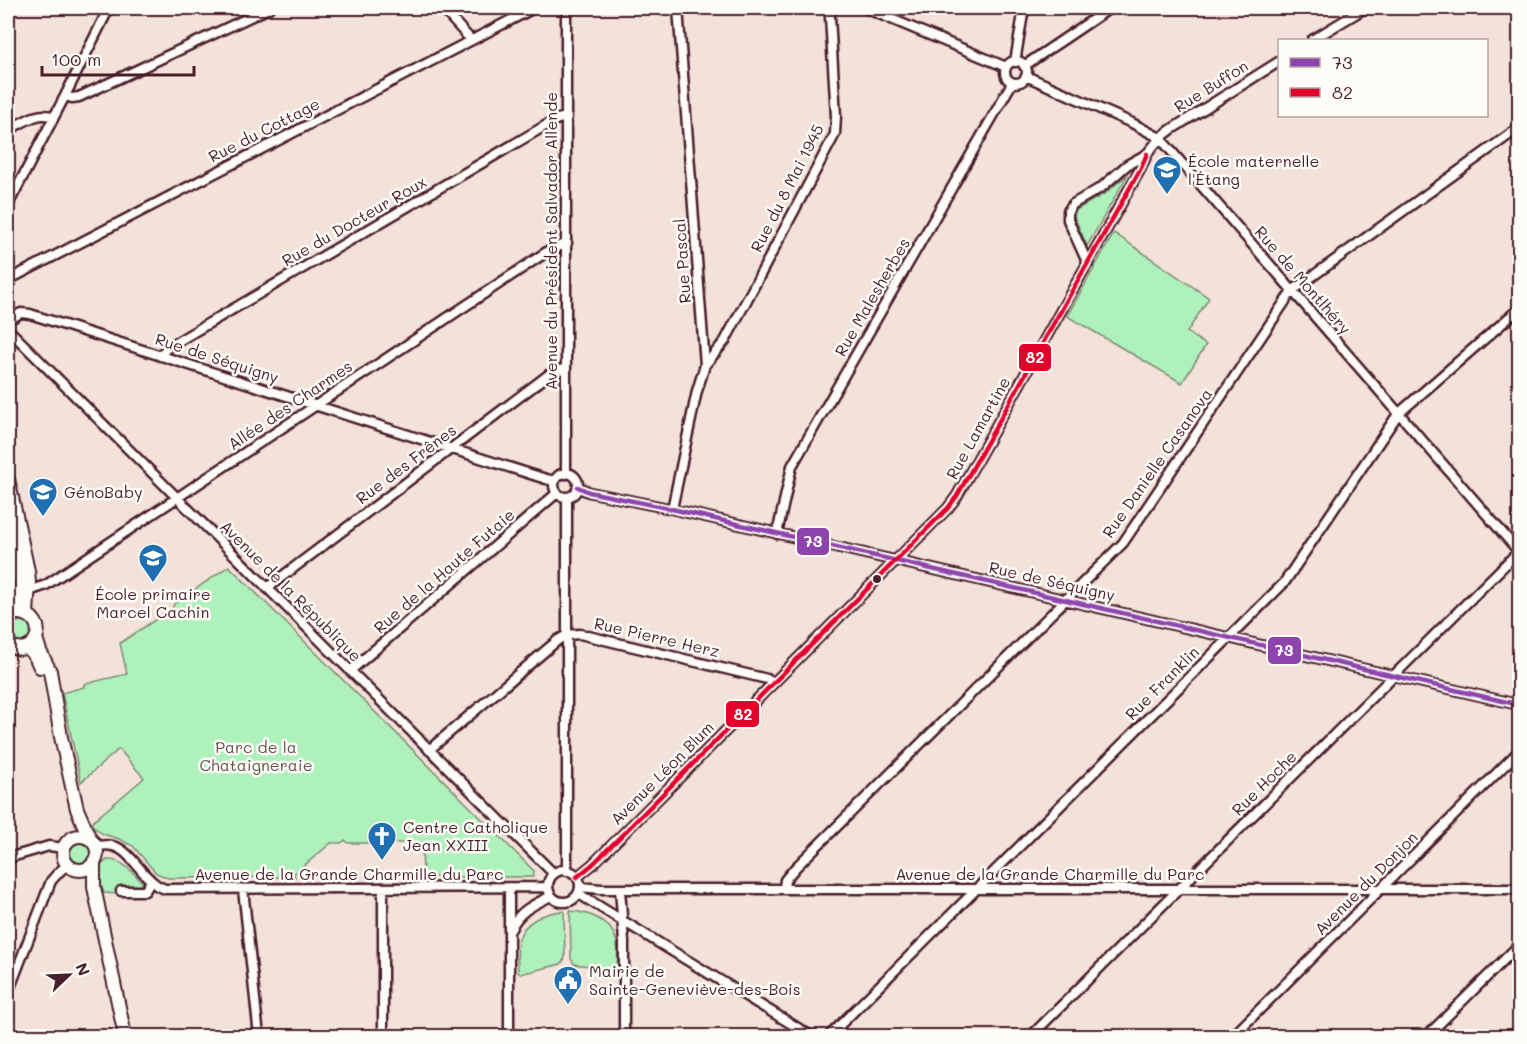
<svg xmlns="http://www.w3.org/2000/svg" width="1527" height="1044" font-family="Mali,sans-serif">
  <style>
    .green { fill: #aef1bb; stroke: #7c8873; stroke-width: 1.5 }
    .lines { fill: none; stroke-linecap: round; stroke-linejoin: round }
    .minor-casing { stroke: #4a1f2b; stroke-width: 13 }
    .secondary-casing { stroke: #4a1f2b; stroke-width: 16 }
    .minor { stroke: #fdfcf7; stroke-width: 8 }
    .secondary { stroke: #fdfcf7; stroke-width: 12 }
    .bus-1-casing { stroke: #fdfcf7; stroke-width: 9 }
    .bus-2-casing { stroke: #fdfcf7; stroke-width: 9 }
    .bus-1 { stroke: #8e44ad; stroke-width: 4.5 }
    .bus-2 { stroke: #e4002b; stroke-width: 4.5 }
    .bus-dot { fill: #4a1f2b; stroke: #fdfcf7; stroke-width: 2 }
    .labels { text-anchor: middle; stroke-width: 5; stroke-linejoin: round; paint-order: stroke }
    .street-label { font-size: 16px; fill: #4a1f2b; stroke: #fdfcf7 }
    .poi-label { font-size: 16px; fill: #4a1f2b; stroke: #fdfcf7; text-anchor: start }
    .park-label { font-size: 16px; fill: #63544f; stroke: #fdfcf7 }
    .line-badge { stroke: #fdfcf7; stroke-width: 2 }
    .badge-label { font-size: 16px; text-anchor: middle; font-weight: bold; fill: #fff }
  </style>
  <rect width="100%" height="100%" fill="#f3e2d9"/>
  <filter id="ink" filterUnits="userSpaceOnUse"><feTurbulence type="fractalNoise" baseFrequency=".0167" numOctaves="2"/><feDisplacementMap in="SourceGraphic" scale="12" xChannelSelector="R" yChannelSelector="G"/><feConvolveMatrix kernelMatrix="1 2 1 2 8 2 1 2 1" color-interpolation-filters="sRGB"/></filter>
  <g filter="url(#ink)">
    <!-- green -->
    <path class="green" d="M1128,174L1087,246L1074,216L1076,210L1106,193Z
      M1114,233L1209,298L1187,332L1206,345L1182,383L1067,316Z
      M229,566L534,871L533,877H423L422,843H348L345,840L341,843H331L294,874L295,877L168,878L156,873L133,846L119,839L103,834L90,824L144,778L119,749L81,782L62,693L84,687V684L127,674L120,643L173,608L174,604Z
      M11 631a10 10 0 1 1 20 0a10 10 0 1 1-20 0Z
      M68 851a12 12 0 1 1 24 0a12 12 0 1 1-24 0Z
      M107,860C123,859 133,873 143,883L144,887L135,888L134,886H119L118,894L104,893C99,881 94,868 107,860Z
      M564,911L565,958L561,964L520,974L518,972C518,962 516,949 519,939C524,920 547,912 564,911Z
      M570,911C588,912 610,920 616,939C619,950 617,962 617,973H613L590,966L574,964L571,958Z"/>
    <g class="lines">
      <!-- minor casing -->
      <g class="minor-casing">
        <path id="minor" d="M442,8L471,40
          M865,8L1006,67
          M1312,40L1365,8
          M1005 72a11 11 0 1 1 22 0a11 11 0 1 1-22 0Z
          M1015,62L1024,8
          M1024,66L1110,8
          M1026,76L1132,123L1160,138L1520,553
          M65,96L72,98L79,97L269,8
          M8,130C21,124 38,110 53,117
          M8,205L65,96L109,8
          M1088,264L1068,220V211L1073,204L1102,187L1127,165L1147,154L1160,138L1172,129L1280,61
          M8,280L534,8
          M8,320L21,313L30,314L546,479L555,481
          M8,329L554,874
          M160,356L165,350L170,346L550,123L558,119L567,117
          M705,365L725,341L835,134L836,116L830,17L829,8
          M554 485a12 12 0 1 1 24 0a12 12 0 1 1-24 0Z
          M566,474V8
          M578,487L589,492L672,509L1520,705
          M567,497V871
          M672,509L697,391L705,365L678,8
          M777,534L792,466L1012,83
          M267,588L551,373L558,370L566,369
          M29,591L46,585L548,251L567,243
          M350,671L557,493
          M429,750L558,640L567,635L580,634L767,679L773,683
          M95,847C126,838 133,866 153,882C156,886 161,887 165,889L548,887
          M8,858L49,846L64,848
          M548 886a16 16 0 1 1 32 0a16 16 0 1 1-32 0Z
          M577,877L593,864L948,508L957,496L1141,168L1147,154
          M580,887L601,889H1520
          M383,888V1036
          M509,888V1036
          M784,888L785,880L795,868L1123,543L1292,291L1520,127
          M243,889L259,1036
          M620,889L624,942V1036
          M121,891H145L151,881
          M579,894L811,1036
          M511,929C518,911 535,904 551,896
          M8,993L51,881L58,873L68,864
          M829,1036L1284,583L1398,414L1520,308
          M1031,1036L1518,552
          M1233,1036L1520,750
          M1427,1036L1520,944"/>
      </g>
      <!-- secondary casing -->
      <g class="secondary-casing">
        <path id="secondary" d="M8,479L28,571L29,582L27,614
          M8,518L21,584L18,603L14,614
          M36,638L40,651L50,671L61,737L77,809L90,839
          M8,644C35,663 53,617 19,613
          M27,647L35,656L40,667
          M63 853a17 17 0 1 1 34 0a17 17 0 1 1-34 0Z
          M94,861V887L125,1036"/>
      </g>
      <!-- minor -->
      <use href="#minor" class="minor"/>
      <!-- secondary -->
      <use href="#secondary" class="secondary"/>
      <!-- bus-1 casing -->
      <g class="bus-1-casing">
        <path id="bus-1" d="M578,487L589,492L672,509L1520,705"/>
      </g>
      <!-- bus-2 casing -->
      <g class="bus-2-casing">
        <path id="bus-2" d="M577,877L593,864L948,508L957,496L1141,168L1147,154"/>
      </g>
      <!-- bus-1 -->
      <use href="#bus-1" class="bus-1"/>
      <!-- bus-2 -->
      <use href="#bus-2" class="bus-2"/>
    </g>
  </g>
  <!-- icons -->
  <defs>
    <g id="school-pin" transform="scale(1.5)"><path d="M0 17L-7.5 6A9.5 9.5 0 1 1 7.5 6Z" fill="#1f6fb2" stroke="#fdfcf7"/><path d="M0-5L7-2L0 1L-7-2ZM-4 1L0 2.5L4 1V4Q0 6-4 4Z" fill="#fff"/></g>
    <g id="church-pin" transform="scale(1.5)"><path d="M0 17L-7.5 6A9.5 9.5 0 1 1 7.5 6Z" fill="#1f6fb2" stroke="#fdfcf7"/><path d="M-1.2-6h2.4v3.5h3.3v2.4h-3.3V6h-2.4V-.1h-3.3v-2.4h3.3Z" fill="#fff"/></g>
    <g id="civic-pin" transform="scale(1.5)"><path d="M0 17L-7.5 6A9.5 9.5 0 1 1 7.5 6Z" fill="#1f6fb2" stroke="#fdfcf7"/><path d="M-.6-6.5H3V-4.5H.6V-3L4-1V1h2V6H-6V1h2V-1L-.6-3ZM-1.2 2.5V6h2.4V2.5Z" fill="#fff"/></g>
  </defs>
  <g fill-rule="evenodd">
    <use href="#school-pin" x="1167" y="170"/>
    <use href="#school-pin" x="43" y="492"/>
    <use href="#school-pin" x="153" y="558"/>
    <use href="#church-pin" x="382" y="836"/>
    <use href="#civic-pin" x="568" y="980"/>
  </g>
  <!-- markers -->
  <circle class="bus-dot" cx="877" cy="579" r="5"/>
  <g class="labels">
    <!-- street labels -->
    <g class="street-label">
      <text transform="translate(1211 86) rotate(-32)" y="6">Rue Buffon</text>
      <text transform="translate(264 130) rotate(-27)" y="6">Rue du Cottage</text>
      <text transform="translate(787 188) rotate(-63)" y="6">Rue du 8 Mai 1945</text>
      <text transform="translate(354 221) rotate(-30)" y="6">Rue du Docteur Roux</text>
      <text transform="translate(551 241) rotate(-90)" y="6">Avenue du Président Salvador Allende</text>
      <text transform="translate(682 261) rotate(-94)" y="6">Rue Pascal</text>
      <text transform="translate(1303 280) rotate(49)" y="6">Rue de Montlhéry</text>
      <text transform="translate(872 297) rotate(-60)" y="6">Rue Malesherbes</text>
      <text transform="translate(217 358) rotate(18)" y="6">Rue de Séquigny</text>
      <text transform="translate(290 405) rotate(-34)" y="6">Allée des Charmes</text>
      <text transform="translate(978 428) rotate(-61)" y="6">Rue Lamartine</text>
      <text transform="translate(1157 463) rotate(-55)" y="6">Rue Danielle Casanova</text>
      <text transform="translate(406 464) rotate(-37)" y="6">Rue des Frênes</text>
      <text transform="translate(444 571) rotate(-41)" y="6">Rue de la Haute Futaie</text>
      <text transform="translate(1052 581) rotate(13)" y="6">Rue de Séquigny</text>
      <text transform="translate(291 591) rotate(45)" y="6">Avenue de la République</text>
      <text transform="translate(657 637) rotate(13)" y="6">Rue Pierre Herz</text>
      <text transform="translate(1162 683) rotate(-45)" y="6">Rue Franklin</text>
      <text transform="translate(662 773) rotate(-45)" y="6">Avenue Léon Blum</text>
      <text transform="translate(1264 783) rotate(-45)" y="6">Rue Hoche</text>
      <text x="349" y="880">Avenue de la Grande Charmille du Parc</text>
      <text x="1050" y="880">Avenue de la Grande Charmille du Parc</text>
      <text transform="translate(1366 883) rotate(-45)" y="6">Avenue du Donjon</text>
    </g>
    <!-- poi labels -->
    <g class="poi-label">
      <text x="1188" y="167">École maternelle<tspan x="1188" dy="18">l'Étang</tspan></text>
      <text x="64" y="498">GénoBaby</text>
      <text x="153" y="600" text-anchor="middle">École primaire<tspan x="153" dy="18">Marcel Cachin</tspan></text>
      <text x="403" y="833">Centre Catholique<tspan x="403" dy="18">Jean XXIII</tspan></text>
      <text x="589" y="977">Mairie de<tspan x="589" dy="18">Sainte-Geneviève-des-Bois</tspan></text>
    </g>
    <!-- park labels -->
    <g class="park-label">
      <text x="256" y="753">Parc de la<tspan x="256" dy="18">Chataigneraie</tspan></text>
    </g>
  </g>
  <g class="line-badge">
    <rect x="1018" y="343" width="34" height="29" rx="6" fill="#e4002b"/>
    <rect x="796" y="527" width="34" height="29" rx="6" fill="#8e44ad"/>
    <rect x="1267" y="636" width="35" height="29" rx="6" fill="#8e44ad"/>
    <rect x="725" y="700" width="35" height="28" rx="6" fill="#e4002b"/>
  </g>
  <g class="badge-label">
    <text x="1035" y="363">82</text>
    <text x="813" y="547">73</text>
    <text x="1284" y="656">73</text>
    <text x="743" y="720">82</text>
  </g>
  <!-- margin -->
  <rect width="1527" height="1044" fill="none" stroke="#fdfcf7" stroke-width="30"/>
  <rect x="15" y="15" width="1497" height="1014" fill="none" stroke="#4a1f2b" stroke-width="2" filter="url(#ink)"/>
  <!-- legend -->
  <rect x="1278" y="39" width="210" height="78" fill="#fdfcf7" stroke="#b5a4a5" stroke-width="1.5"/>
  <rect x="1290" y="58" width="30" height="9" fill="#8e44ad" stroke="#b5a4a5" stroke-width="1.5"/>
  <text x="1332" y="69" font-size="18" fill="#4a1f2b">73</text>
  <rect x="1290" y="88" width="30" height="9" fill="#e4002b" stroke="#b5a4a5" stroke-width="1.5"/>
  <text x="1332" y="99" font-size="18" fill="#4a1f2b">82</text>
  <!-- north arrow -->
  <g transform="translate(69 975) rotate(67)" stroke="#fdfcf7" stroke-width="4.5" paint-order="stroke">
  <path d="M0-4.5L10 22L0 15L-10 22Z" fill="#4a1f2b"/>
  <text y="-9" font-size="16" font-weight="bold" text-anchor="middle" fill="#4a1f2b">N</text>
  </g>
  <!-- scale -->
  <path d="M42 66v9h152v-9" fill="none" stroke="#4a1f2b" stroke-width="3"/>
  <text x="51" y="66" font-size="18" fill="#4a1f2b" stroke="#fdfcf7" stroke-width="4.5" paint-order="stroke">100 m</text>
</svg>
